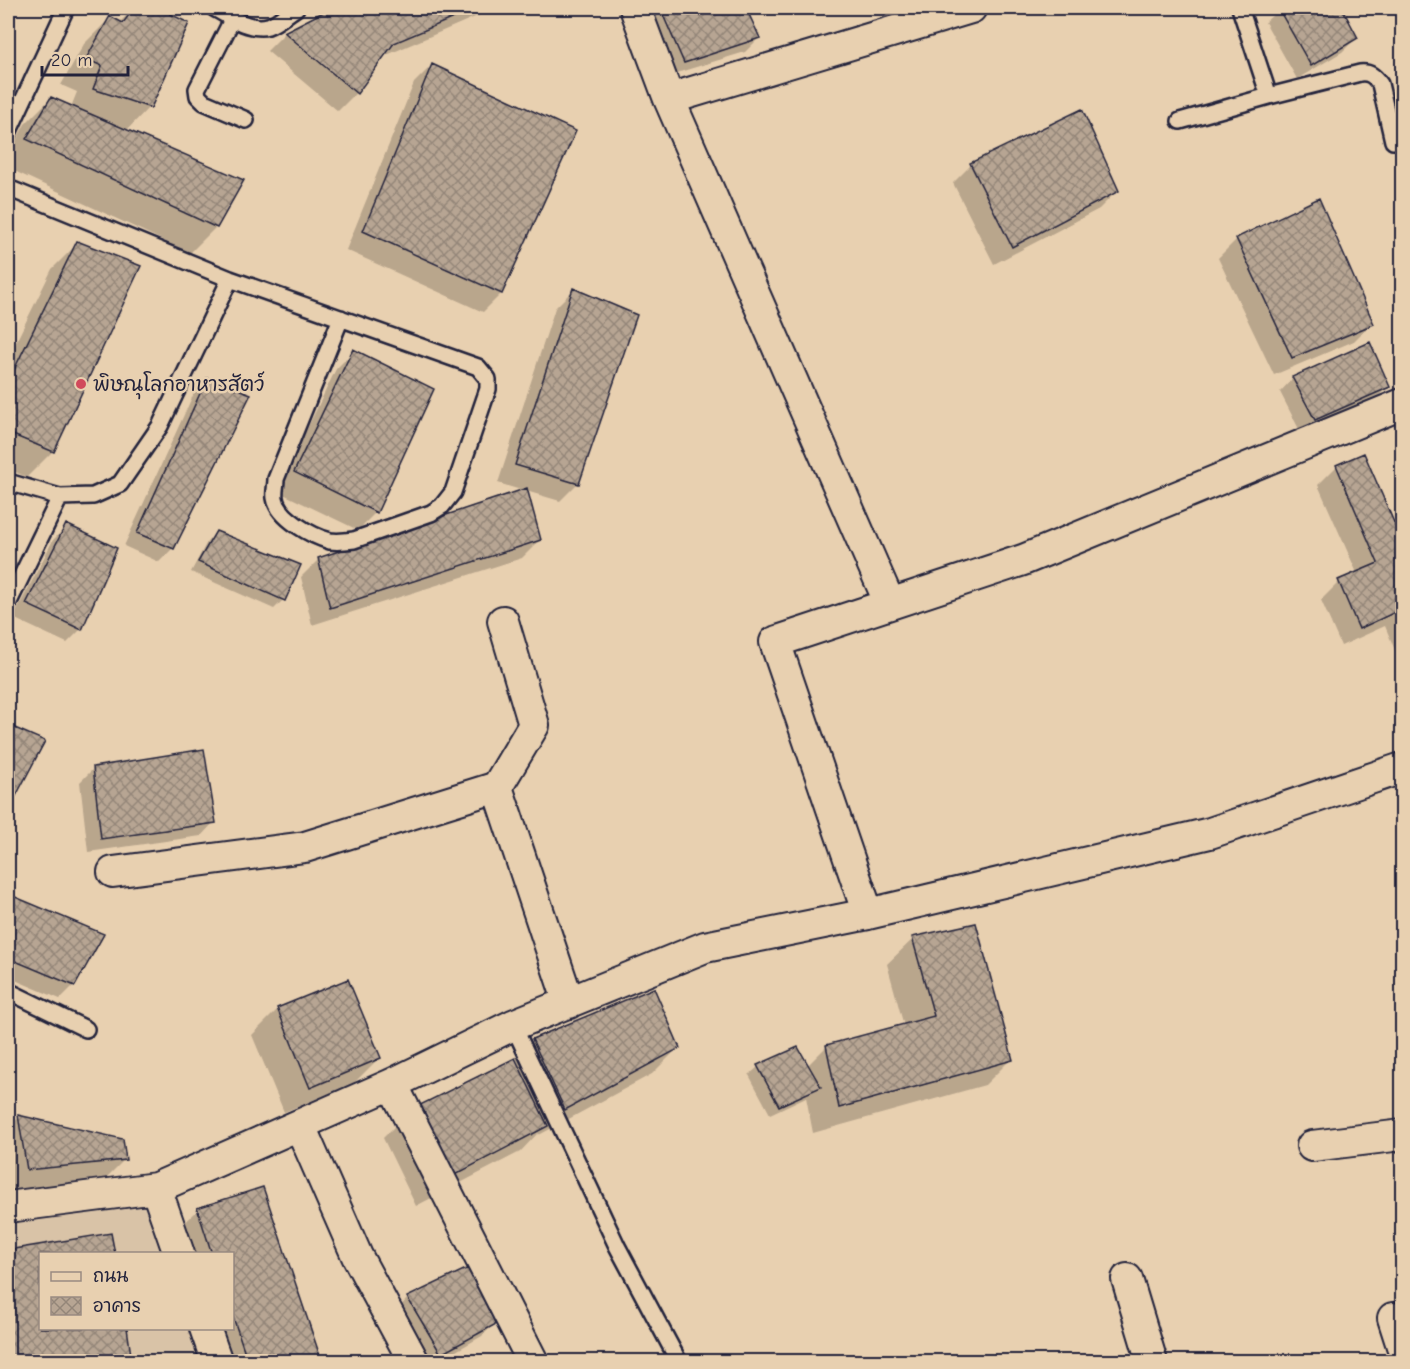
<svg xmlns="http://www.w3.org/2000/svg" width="1410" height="1369" font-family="'Comic Neue','Playpen Sans Thai',sans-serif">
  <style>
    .built { fill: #d9c3a7 }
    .shadow { fill: #0003 }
    .building { fill: url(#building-cross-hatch); stroke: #22223b; stroke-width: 1.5 }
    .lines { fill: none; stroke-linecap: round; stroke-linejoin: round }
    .lane-casing { stroke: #22223b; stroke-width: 20 }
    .street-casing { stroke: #22223b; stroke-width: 34 }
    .lane { stroke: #e8d0b0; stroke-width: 15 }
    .street { stroke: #e8d0b0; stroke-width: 30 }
    .poi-dot { fill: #d1495b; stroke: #e8d0b0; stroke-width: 2 }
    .labels { text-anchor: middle; stroke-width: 5; stroke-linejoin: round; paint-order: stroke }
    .poi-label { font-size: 20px; fill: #22223b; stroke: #e8d0b0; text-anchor: start }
  </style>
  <defs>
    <pattern id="building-cross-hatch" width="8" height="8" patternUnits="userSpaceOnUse" patternTransform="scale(1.5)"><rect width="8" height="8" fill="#b7a593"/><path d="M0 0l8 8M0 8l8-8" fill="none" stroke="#948679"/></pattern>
  </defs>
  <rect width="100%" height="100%" fill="#e8d0b0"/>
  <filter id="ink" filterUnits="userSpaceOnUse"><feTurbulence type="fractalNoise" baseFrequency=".0167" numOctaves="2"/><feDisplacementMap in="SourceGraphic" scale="12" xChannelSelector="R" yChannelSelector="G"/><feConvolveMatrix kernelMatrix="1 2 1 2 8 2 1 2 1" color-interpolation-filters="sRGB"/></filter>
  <g filter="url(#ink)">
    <!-- built -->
    <path class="built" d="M150,1199L169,1253L40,1254V1328L194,1329L205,1361H8V1216Z"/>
    <!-- shadow -->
    <path class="shadow" d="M134,8H155L187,24L149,107L126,131L216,227L190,253L8,168V155L25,124L51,98L71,107L77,92L61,85L84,44L110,18L119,23Z
      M334,8H496L382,57L356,93L338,111L267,51L285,33Z
      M641,8H744L759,38L745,52L670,75Z
      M1281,8H1340L1356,38L1342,52L1297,79L1265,22Z
      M432,65L501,294L483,312L346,250L414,83Z
      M971,165L1117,191L1099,209L994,264L953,183Z
      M1318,201L1372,323L1354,341L1274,375L1218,258L1236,240Z
      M78,243L53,451L27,477L8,469V358L52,269Z
      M573,290L578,483L560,501L526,491L540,540L522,558L312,625L301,577L319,559L524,491L498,483L555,308Z
      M354,351L376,512L358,530L277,491L336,369Z
      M1293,378L1388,387L1374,400L1301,433L1280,392Z
      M207,379L173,548L159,562L124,546L194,393Z
      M1363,455L1402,544V667L1385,626L1341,646L1321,600L1339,582L1357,573L1318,485L1336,467Z
      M67,526L81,629L67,643L13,618L53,540Z
      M216,533L299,566L283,600L274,609L191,572L207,542Z
      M8,727L43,741L8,808Z
      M94,768L214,822L201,836L88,852L80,782Z
      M8,896L102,935L74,985L60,999L8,977Z
      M913,939L1011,1059L985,1085L813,1133L806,1097L770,1114L749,1075L758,1067L807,1066L826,1047L904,1026L887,964Z
      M278,1009L379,1058L353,1084L284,1112L252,1035Z
      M533,1040L678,1048L652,1074L539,1135L538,1133L520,1152L416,1206L383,1138L409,1112L513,1061Z
      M19,1117L124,1160L98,1186L8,1195V1128Z
      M198,1210L320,1362H214L203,1328H232V1254H178L172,1235Z
      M110,1235L40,1254V1328L131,1362H8V1251Z
      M408,1298L496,1322L482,1336L437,1362H424L395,1312Z"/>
    <!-- building -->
    <path class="building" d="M134,8H158L189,23L151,108L93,89L102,66L86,59L110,16L123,23Z
      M331,8H477L394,43L357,94L284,32Z
      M660,8H746L760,38L684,63Z
      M1278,8H1342L1358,38L1311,66Z
      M432,64L576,131L502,294L363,231Z
      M51,97L244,180L217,228L26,139Z
      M1082,109L1119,191L1012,247L970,163Z
      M1319,198L1374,324L1292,358L1236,238Z
      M77,241L141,266L54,452L8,433V382Z
      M573,288L637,315L579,484L515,465Z
      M1370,342L1390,387L1315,420L1292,377Z
      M353,349L434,389L377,513L294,472Z
      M207,378L251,394L174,549L137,533Z
      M1364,453L1402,541V609L1359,629L1338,580L1378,563L1336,465Z
      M527,488L541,540L330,608L318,558Z
      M66,524L117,548L82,630L26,604Z
      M216,531L301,565L285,601L198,562Z
      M8,725L45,741L8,811Z
      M204,749L216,823L101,839L93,767Z
      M8,894L104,934L75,986L8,958Z
      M976,923L1013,1060L839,1108L826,1045L934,1016L912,937Z
      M348,979L381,1058L310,1088L277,1008Z
      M654,988L680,1048L565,1110L532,1039Z
      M798,1047L821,1087L779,1106L757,1065Z
      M515,1058L548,1126L443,1181L408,1111Z
      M18,1115L123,1139L126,1160L27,1170Z
      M263,1187L322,1362H248L232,1314V1254H212L197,1208Z
      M111,1233L115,1254H40V1328H127L132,1362H8V1250Z
      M468,1268L498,1323L441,1354L407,1297Z"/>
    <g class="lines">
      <!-- lane casing -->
      <g class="lane-casing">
        <path id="lane" d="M214,8C228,16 250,31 268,26C277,23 288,13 296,8
          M233,18L197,89L198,96L204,102L246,120
          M1269,96L1360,73C1370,72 1374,76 1380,84L1393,141L1402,138
          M1180,121L1269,96L1240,8
          M8,133L66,8
          M8,188L230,279L478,367L488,379V389L453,492L442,506L431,513L354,540C347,541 338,542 330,541C312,536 278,518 275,498C274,492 276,485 276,479L341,318
          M8,482L60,497L93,496L120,484L160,426L230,279
          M8,604L60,497
          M8,991L86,1029
          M513,1025L617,1246L679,1362"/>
      </g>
      <!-- street casing -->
      <g class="street-casing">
        <path id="street" d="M635,8L669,99L890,604
          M669,99L971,8
          M497,787L569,1003
          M113,872L305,847L497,787L534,725L503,621
          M868,914L775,642L1023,560L1402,404
          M392,1084L533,1362
          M300,1126L357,1256L414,1362
          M1312,1146L1402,1135
          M156,1188L179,1254
          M8,1207L156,1188L392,1084L513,1025L705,947L868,914L1210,833L1402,768
          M1127,1279L1152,1362
          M1393,1318L1402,1346
          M205,1328L217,1362"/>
      </g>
      <!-- lane -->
      <use href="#lane" class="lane"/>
      <!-- street -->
      <use href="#street" class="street"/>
    </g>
  </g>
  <!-- markers -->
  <circle class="poi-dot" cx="81" cy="384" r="6"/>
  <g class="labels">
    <!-- poi labels -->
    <g class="poi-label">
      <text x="93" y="391">พิษณุโลกอาหารสัตว์</text>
    </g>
  </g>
  <!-- margin -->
  <rect width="1410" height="1369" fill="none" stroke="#e8d0b0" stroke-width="30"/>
  <rect x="15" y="15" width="1380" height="1339" fill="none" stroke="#22223b" stroke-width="2" filter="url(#ink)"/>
  <!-- legend -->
  <rect x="39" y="1252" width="195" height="78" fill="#e8d0b0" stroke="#998a81" stroke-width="1.5"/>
  <rect x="51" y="1272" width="30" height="9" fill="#e8d0b0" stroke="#998a81" stroke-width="1.5"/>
  <text x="93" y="1282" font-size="18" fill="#22223b">ถนน</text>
  <rect x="51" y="1297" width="30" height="18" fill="url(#building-cross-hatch)" stroke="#998a81" stroke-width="1.5"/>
  <text x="93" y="1312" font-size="18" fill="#22223b">อาคาร</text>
  <!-- scale -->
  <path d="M42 66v9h86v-9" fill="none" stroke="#22223b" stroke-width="3"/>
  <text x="51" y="66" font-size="18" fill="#22223b" stroke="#e8d0b0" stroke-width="4.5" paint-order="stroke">20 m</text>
</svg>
